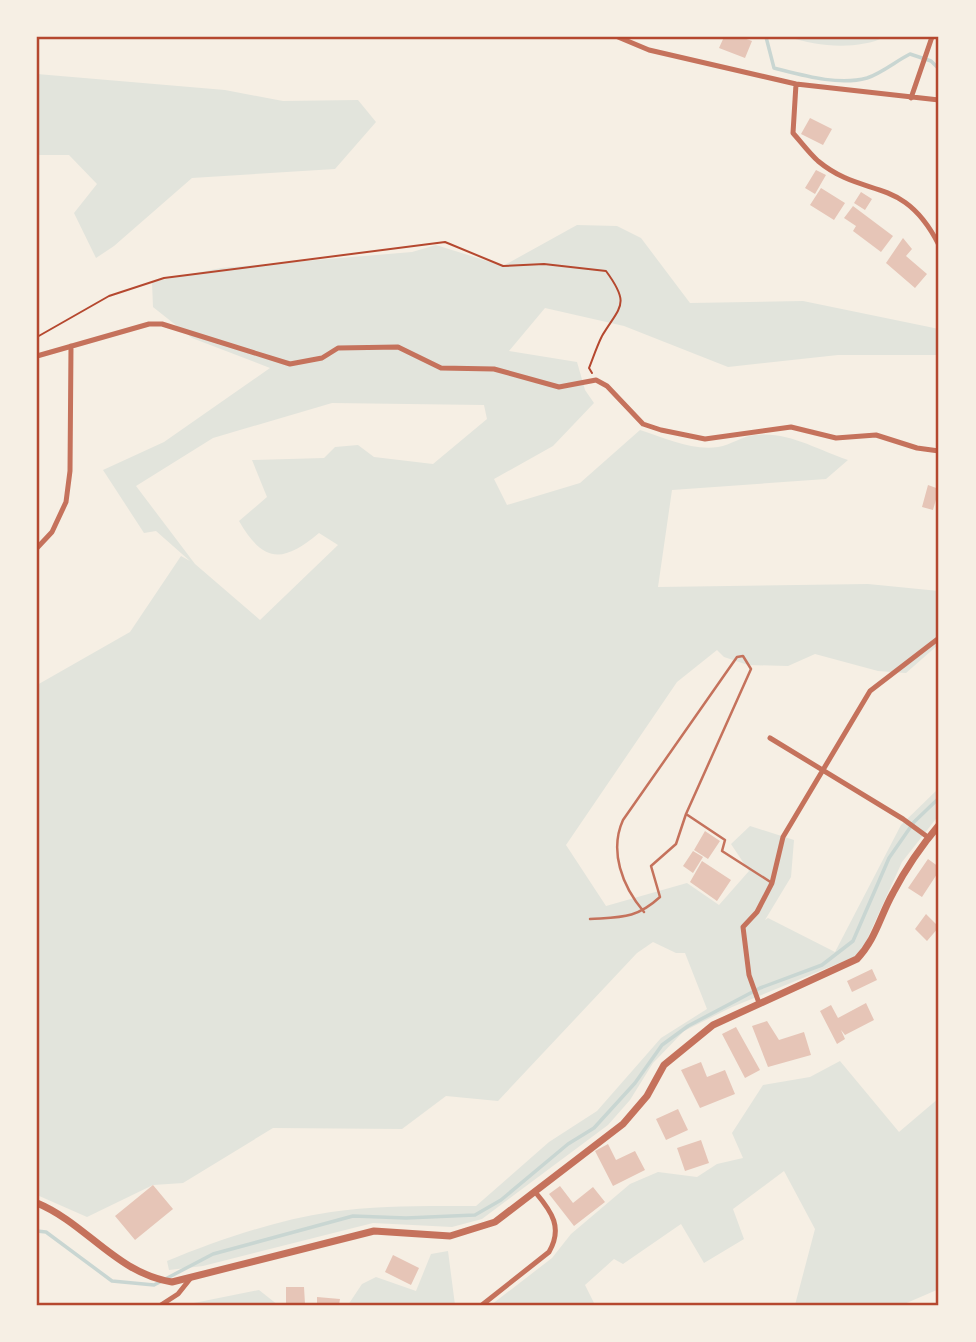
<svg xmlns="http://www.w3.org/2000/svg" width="976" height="1342" font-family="'IBM Plex Serif',serif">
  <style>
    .green { fill: #e2e4dc; fill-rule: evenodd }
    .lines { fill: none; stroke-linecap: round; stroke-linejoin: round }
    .stream { stroke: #c9d6d2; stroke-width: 3.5 }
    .building { fill: #e6c5b7 }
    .path { stroke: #b5482f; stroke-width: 2 }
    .service { stroke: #c5725c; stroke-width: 2.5 }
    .minor { stroke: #c5725c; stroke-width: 5 }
    .tertiary { stroke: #c5725c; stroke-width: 7 }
    .neatline { fill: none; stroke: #b5482f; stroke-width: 2.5 }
  </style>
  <rect width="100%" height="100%" fill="#f6efe4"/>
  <!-- green -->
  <path class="green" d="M790,37H885C859,50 816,47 790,37Z
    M37,74L225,90L283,101L358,100L376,122L335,169L192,178L114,246L96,258L74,213L97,184L69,155H37Z
    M577,225L617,226L641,238L690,303L803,301L939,329V355H838L728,367L624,326L545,308L509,351L577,362L585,390L594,403L553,446L494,479L507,505L580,483L640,430C665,438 693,451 718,447C731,445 742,436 755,435C788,431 818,450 848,460L826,479L672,490L658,587L868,584L939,591V644L906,673L878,671L815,654L788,666L748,665L724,657L717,650L677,682L566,845L606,906L687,883L719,905L749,871L731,844L750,826L794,840L791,877L765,920L768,918L835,952L901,825L939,788V815L902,862L864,946L854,957L732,1007L684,1031L653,1063L630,1100L608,1125L482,1219L452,1227L373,1223L203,1266L169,1270L167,1261C218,1240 276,1220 331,1212C379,1205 428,1206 476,1206L549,1142L597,1111L661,1038L707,1009L685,953H676L653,942L637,953L498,1101L446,1096L402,1129L273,1128L183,1183L153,1185L87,1217L37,1195V685L130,632L181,556L190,561L156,531L144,533L103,470L164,442L270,368L192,338L153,307L152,282L221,268L412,252L436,245L503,266ZM332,403L484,405L487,419L433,464L374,457L358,445L335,447L324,458L252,460L267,497L239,521C264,564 283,563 319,533L338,545L260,620L195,564L136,486L213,438Z
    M840,1061L899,1132L939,1098V1289L902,1305H795L815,1229L784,1171L733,1209L744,1239L704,1263L681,1224L623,1264L614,1259L585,1285L595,1305H491L552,1258L571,1234L630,1184L658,1172L697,1177L717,1164L743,1158L732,1133L763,1085L810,1077Z
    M448,1251L455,1305H348L362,1284L376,1277L416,1291L431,1254Z
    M259,1290L278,1305H184Z"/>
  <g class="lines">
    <!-- stream -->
    <path class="stream" d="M766,37L774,68C802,75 838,86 867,78C882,73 896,61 910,54L931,61L939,69
      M37,1231L46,1232L112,1281L154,1285L213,1254L353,1216L406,1218L475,1215L501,1200L568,1144L594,1128L635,1083L662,1045L688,1026L760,988L822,965L853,941L889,858L914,822L939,798"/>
  </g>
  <!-- building -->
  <path class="building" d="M724,37H741L752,41L745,58L719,48Z
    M810,118L832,129L823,145L801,134Z
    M816,170L826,175L815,194L805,188Z
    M821,188L845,203L834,220L810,205Z
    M861,192L872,199L865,210L854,203Z
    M853,206L893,236L881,252L853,231L856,226L844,218Z
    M903,238L912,249L906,256L927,274L915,288L886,263Z
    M928,485L939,489L933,510L922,507Z
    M705,831L720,841L708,859L694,850Z
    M693,851L703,857L693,873L683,866Z
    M928,859L939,867V871L922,897L908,888Z
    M702,861L731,880L717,901L690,882Z
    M926,914L939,927L927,941L915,929Z
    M872,969L877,980L852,992L847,981Z
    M866,1003L874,1020L845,1035L841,1030L845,1039L837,1044L820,1011L831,1005L838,1018Z
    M767,1021L779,1040L804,1032L811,1055L768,1067L752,1026Z
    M736,1027L760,1070L745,1078L722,1034Z
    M701,1062L707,1077L725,1070L735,1094L700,1108L681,1070Z
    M678,1109L688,1130L666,1140L656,1119Z
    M701,1140L709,1163L685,1171L677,1148Z
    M608,1144L616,1160L635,1151L645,1170L613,1186L595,1151Z
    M153,1185L173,1209L135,1240L115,1216Z
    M560,1186L573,1203L593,1187L605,1202L574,1226L549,1194Z
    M393,1255L419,1268L411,1285L385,1272Z
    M286,1287H304L305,1304H286Z
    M317,1297L340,1299L339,1305H317Z"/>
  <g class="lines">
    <!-- path -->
    <path class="path" d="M37,337L109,296L164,278L445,242L503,266L544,264L606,271C631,305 620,306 602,336C597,346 593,358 589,368L592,373"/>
    <!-- service -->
    <path class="service" d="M644,912C622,886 609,851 623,820L737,657L743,656L751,669L686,814
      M590,919C621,917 636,919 660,897L651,866L676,844L686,814L725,840L722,851L772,883"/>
    <!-- minor -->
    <path class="minor" d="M618,37L649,50L796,84L939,100
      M796,84L793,133C801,142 809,153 818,161C865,200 903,174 939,245
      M911,98L932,37
      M37,356L149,324H162L290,364L322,358L338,348L398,347L441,368L494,369L559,387L596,380L607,386L643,424L661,430L705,439L791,427L836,438L876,435L917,448L939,451
      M37,548L52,532L66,502L70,471L71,346
      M770,738L903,819L929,838
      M759,1003L749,975L743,927L757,912L772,883L783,837L870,691L939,638
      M161,1305L178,1294L190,1279
      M482,1305L549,1252C563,1228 552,1212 536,1193"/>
    <!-- tertiary -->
    <path class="tertiary" d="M37,1203C87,1224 116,1273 172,1282L374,1231L450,1236L495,1222L623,1124L647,1096L664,1065L713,1025L857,959C876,939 880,916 893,893C906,868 922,845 939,825"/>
  </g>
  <!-- border -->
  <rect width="976" height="1342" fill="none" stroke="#f6efe4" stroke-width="77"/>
  <rect x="38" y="38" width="899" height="1266" class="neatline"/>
</svg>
